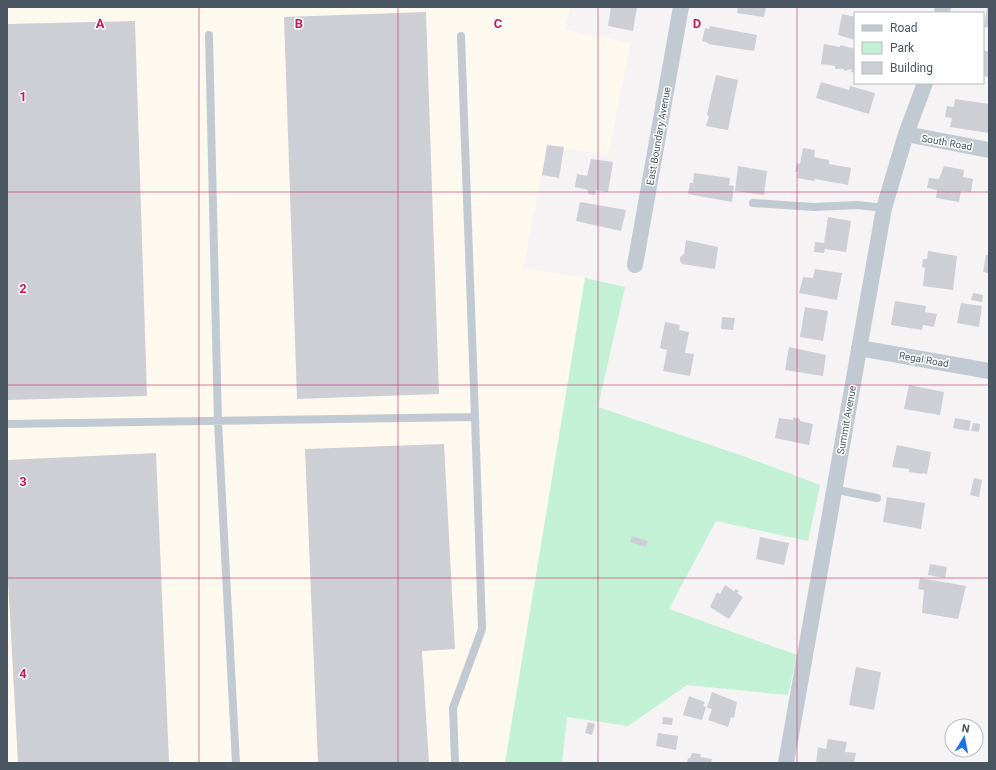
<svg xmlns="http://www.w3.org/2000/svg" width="996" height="770" font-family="Roboto,sans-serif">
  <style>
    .commercial { fill: #fdf9ef }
    .green { fill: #c3f1d5 }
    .building { fill: #cdcfd5 }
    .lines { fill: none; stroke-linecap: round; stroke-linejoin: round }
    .lane { stroke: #c1cad2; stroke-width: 8 }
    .street { stroke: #c1cad2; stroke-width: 16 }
    .grid { fill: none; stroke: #c2185b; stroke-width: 1; stroke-opacity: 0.55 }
    .labels { text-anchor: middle; stroke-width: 3; stroke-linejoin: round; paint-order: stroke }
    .street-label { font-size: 10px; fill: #4a5661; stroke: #fff }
    .grid-label { font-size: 13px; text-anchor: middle; font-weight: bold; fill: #c2185b; stroke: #fff; stroke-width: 3; stroke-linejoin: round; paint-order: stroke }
  </style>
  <rect width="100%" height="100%" fill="#f5f3f3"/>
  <!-- commercial -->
  <path class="commercial" d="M7,7H570L566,30L631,43L608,155L548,146L523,268L585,278L505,763H7Z"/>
  <!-- green -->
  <path class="green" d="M585,278L625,287L598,407L746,457L820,485L808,541L716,521L669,609L797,655L788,695L687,685L628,726L567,717L562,763H505Z"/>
  <!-- building -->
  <path class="building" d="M611,7H637L633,31L608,26Z
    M738,7H766L764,17L737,13Z
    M987,7H989V28L984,27Z
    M426,12L439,394L297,399L284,17Z
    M842,14L855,17V40L838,35Z
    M135,21L147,396L7,400V24Z
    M710,26L757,35L754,51L708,44L709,43L702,41L705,28L709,29Z
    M824,44L840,47L841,45L855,49V73L851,72L852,69L844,71V69H835V66L821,64Z
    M983,50L989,52V77L983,76Z
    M716,75L738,80L728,130L706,126L709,116L707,115Z
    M821,82L849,90L850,86L875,93L869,114L816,98Z
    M955,99L989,104V133L950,127L952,118L945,117L947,106L954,107Z
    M547,145L564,147L559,178L542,175Z
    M803,148L815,150L814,157L829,160V164L851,168L848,185L815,179L814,181L797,178L798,172H795L797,163L800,164Z
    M591,159L613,162L608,192L596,190L595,195L588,194V190L575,187L577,174L587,176Z
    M738,166L767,171L764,195L735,191Z
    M944,166L964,170L963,177L973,179L971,192L961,191L959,202L936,198L937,190L927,188L929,178L939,179Z
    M694,173L730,178L729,185L734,186L732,202L688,194L690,183H693Z
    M580,202L626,210L621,231L576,221Z
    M828,217L851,221L846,252L825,249L824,253L814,252L815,242L824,243Z
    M686,240L718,247L715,269L682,264L680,261V257L684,254Z
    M928,251L957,256L953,290L923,286L925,268L922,267L923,259H927Z
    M986,255H989L988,273L983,272Z
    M815,269L842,273L837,300L799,293L803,277L813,278Z
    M973,293L983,295L982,302L971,300Z
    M895,301L926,306L925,312L937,314L934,327L923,325L922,330L891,325Z
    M961,303L982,306L979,327L957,323Z
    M805,307L828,311L823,341L800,337Z
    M722,317L735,318L733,330L721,329Z
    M665,322L680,325L679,330L689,332L685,353L694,354L690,376L663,371L667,350L660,348Z
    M789,347L826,355L823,376L785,370Z
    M909,385L944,392L940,415L904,409Z
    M793,417L800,419V421L813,424L809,445L775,438L779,418L793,420Z
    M955,418L971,421L969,431L953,428Z
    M973,423L980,424L979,432L971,431Z
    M444,444L455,649L422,651L429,763H318L305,449Z
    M897,445L931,452L927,474L922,473V474L909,472V469L892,467Z
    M156,453L169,763H18L7,561V460Z
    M974,478L982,480L979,497L970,495Z
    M887,497L925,503L921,529L883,522Z
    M632,536L648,541L646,547L630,542Z
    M760,537L789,543L784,565L756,559Z
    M930,564L947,567L945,578L928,575Z
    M920,578L966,586L958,619L922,613L924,590L918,589Z
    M725,585L734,591L736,589L739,591L737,593L743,597L729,619L710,607L717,592L720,594Z
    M856,667L881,672L874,710L849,705Z
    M712,692L737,702L734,718L731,717L728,727L708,720L712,709L707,708Z
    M689,696L705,702L703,706L706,707L702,720L683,715Z
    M663,717L673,718L672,725L662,724Z
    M588,722L595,724L592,735L585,733Z
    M658,733L678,736L676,750L656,746Z
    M828,739L847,742L845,752L856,753L854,763H816L818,747L826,749Z
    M692,753L701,754L700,757L712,759L711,763H687L688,758H690Z"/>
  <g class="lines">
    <!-- lane -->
    <path class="lane" d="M209,35L218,422L236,763
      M753,203L814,207L857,205L884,208
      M7,424L475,417L461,36
      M833,489L877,498
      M455,763L453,708L482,629L475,417"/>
    <!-- street -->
    <path class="street" d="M942,13L943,7
      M906,134L989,150
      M635,265L681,7
      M859,348L989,371
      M786,763L884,208L906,134L925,83"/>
  </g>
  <!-- grid -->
  <path class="grid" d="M199,7V763M398,7V763M598,7V763M797,7V763M7,192H989M7,385H989M7,578H989"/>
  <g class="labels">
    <!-- street labels -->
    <g class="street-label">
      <text transform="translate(658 136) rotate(-80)" y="4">East Boundary Avenue</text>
      <text transform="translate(947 142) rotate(10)" y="4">South Road</text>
      <text transform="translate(924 359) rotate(10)" y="4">Regal Road</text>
      <text transform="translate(846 420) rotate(-80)" y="4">Summit Avenue</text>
    </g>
  </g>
  <g class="grid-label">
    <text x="100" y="28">A</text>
    <text x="299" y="28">B</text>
    <text x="498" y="28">C</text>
    <text x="697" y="28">D</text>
    <text x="23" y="101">1</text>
    <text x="23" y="293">2</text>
    <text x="23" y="486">3</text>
    <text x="23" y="678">4</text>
  </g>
  <!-- border -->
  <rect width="996" height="770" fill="none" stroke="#4a5661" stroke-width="16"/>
  <!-- legend -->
  <rect x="854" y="12" width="130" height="72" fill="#ffffff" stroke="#b7bbc0"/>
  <rect x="862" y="25" width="20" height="6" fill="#c1cad2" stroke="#b7bbc0"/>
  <text x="890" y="32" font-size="12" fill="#4a5661">Road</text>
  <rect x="862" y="42" width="20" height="12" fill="#c3f1d5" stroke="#b7bbc0"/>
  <text x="890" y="52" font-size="12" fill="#4a5661">Park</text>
  <rect x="862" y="62" width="20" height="12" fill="#cdcfd5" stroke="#b7bbc0"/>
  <text x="890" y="72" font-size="12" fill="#4a5661">Building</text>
  <!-- north arrow -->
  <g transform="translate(964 738) rotate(10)"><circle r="19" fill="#ffffff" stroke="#b7bbc0"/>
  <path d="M0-3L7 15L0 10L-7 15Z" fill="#1a73e8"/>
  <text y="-6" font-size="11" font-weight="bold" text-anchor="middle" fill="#4a5661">N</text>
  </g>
</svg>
